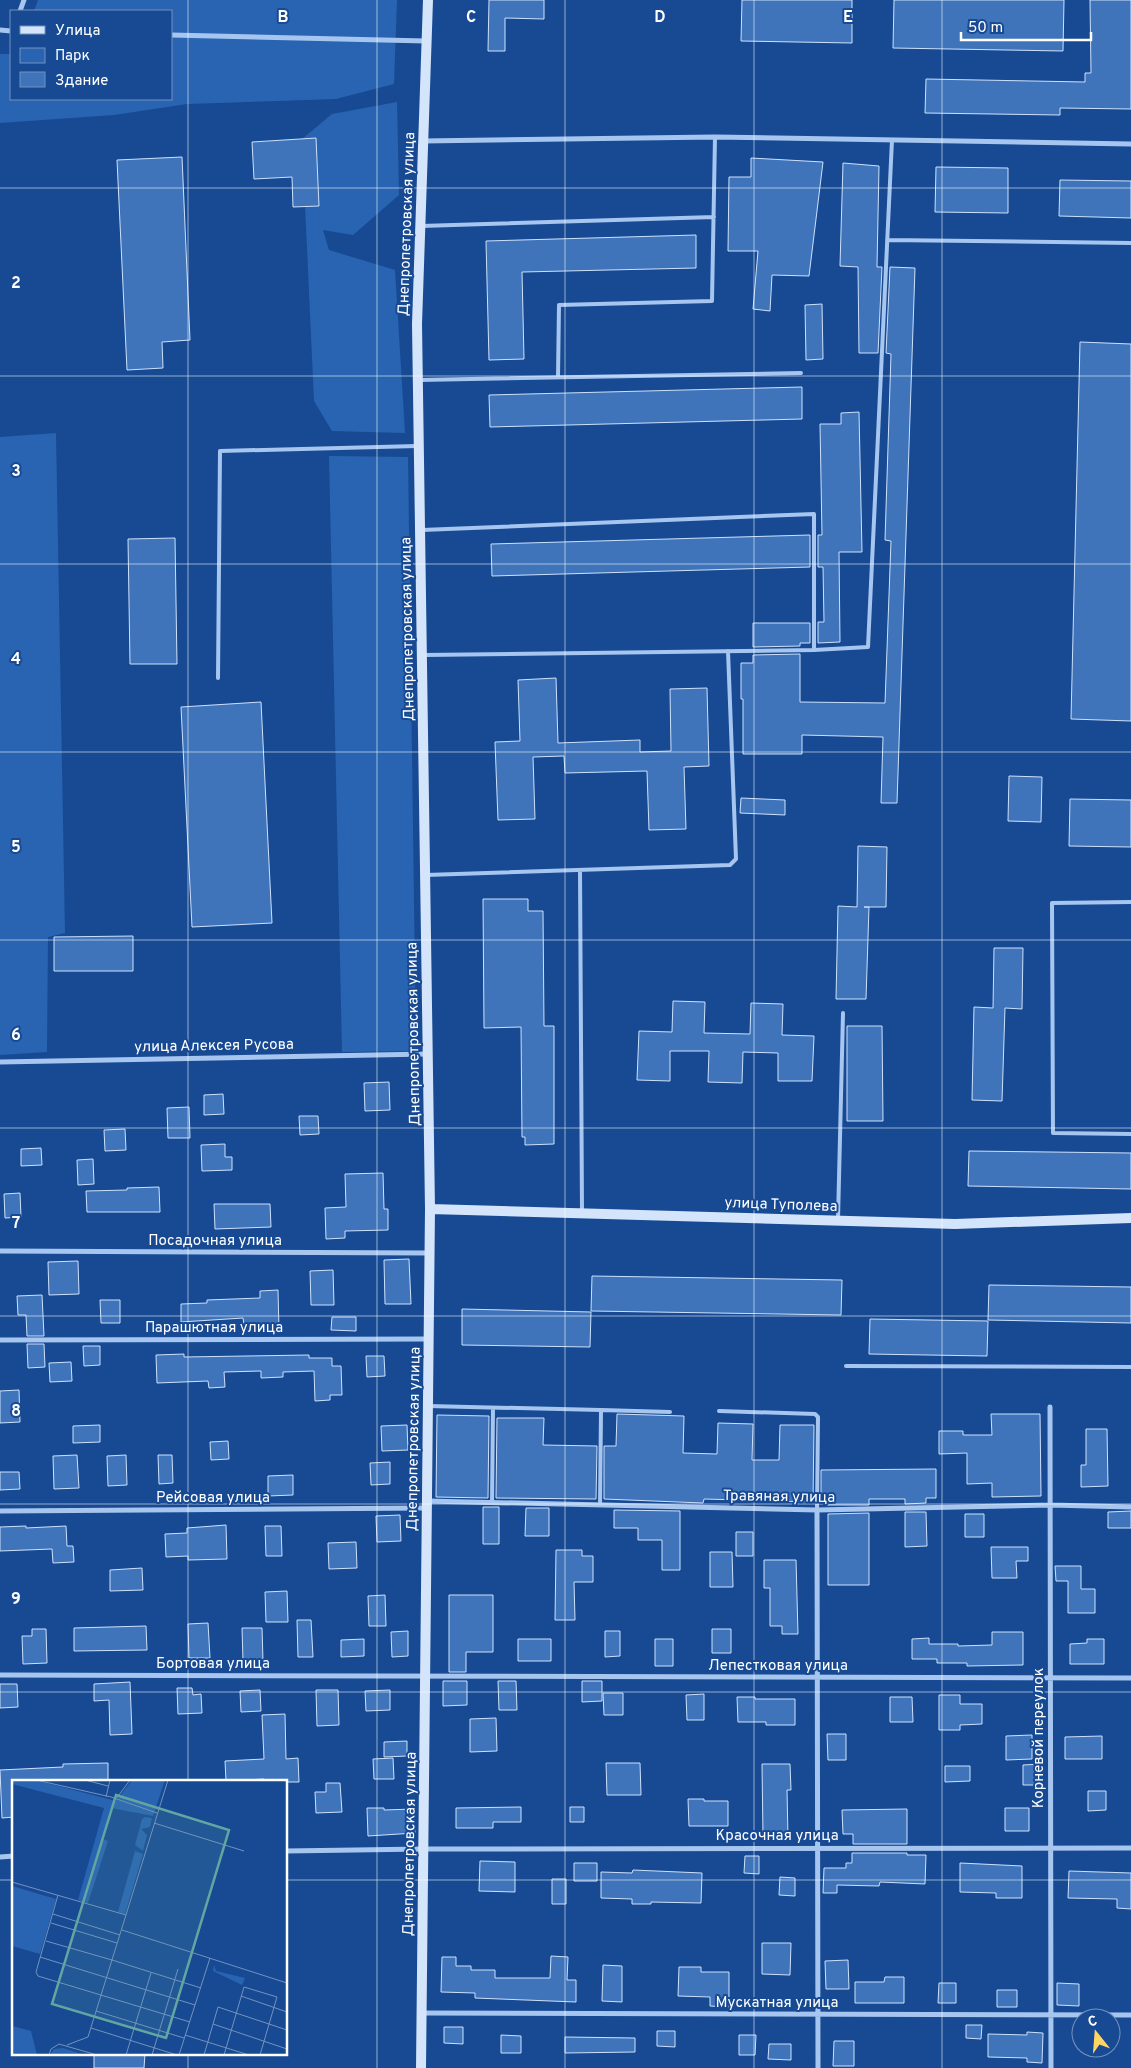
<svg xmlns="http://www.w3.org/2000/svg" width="1131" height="2068" font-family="Overpass,sans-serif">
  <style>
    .green { fill: #2964b2 }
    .building { fill: #3f74bb; stroke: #cde1fc }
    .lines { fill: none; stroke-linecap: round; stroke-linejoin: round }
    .lane { stroke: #a6c6f0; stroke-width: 4 }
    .street { stroke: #a6c6f0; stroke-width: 5 }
    .secondary { stroke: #d4e4fb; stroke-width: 10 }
    .grid { fill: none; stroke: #fff; stroke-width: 1; stroke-opacity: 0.55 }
    .labels { text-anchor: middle; stroke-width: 4; stroke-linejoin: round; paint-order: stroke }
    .street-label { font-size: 15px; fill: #fff; stroke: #174a93 }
    .inset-road { fill: none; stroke: #7492be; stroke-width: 1 }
    .view { fill: #63a6a1; fill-opacity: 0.15; stroke: #63a6a1; stroke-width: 2.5 }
    .inset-edge { fill: none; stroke: #fff; stroke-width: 2.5 }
    .grid-label { font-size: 16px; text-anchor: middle; font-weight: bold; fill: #fff; stroke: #174a93; stroke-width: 4; stroke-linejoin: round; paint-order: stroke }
  </style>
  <rect width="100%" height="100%" fill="#174a93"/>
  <!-- green -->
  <path class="green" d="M38,0H397L394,84L336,99L187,104L114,115L0,123V54H11V99H171V11H34Z
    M397,102L399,195L353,235L323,230L329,250L395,270L405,433L332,431L314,401L302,139L332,114Z
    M56,433L65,933L48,937L47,1052L0,1055V437Z
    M329,456L408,457L416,1051L342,1052Z"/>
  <!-- building -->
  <path class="building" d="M489,0H544V19L505,18V51H488Z
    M742,0H852V43L741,41Z
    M894,0H1064L1063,51L893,48Z
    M1090,0H1131V109L1060,108V115L925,113L926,79L1085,82V73H1091Z
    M316,138L319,206L293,207L292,177L254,179L252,142Z
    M182,157L190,340L162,342L163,368L127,370L117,160Z
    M751,158L823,162L809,276L772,275L770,311L753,309L758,251H728L729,177H751Z
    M843,163L879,166L877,267H882L878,353H859L858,267L840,266Z
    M936,167L1008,168V213L935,212Z
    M1060,180L1131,181V218L1059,216Z
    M696,235V268L522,272L524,359L489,360L486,241Z
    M890,267L915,268L897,803H881L883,737L802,735V754H743V699H741V663H753V655L800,654V702L885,703L891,541L885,540L891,354L886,353Z
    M822,304L823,359L806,360L805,305Z
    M1080,342L1131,344V721L1071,719Z
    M802,387V419L490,427L489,395Z
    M859,412L862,552H839L840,642L818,643V622H824L823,567H818V535H822L820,424H841V413Z
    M810,535V567L492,576L491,544Z
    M175,538L177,664H130L128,539Z
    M753,623H810V643H800V646L753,647Z
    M556,678L558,743L640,740V752L671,751L670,689L707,688L709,766L684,767L686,829L649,830L647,771L565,773L564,756L533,757L535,819L498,820L495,742L520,741L518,680Z
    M261,702L272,923L192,927L181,707Z
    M1009,776L1042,777L1041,822L1008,821Z
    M741,798L785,800V815L740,813Z
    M1070,799L1131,800V847L1069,846Z
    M858,846L887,847L886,907H864H869L866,999H836L838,906L857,907Z
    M483,899H528V911H543L544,1026H554V1144L525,1145V1137H522L521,1027L484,1028Z
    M133,936V971H54V937Z
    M994,948H1023L1022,1009L1005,1008L1002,1101L972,1100L974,1007L993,1008Z
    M673,1001L705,1002L704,1033L750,1034L751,1003L783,1004L782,1035L814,1036L812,1081H778V1053L743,1052L742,1083L708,1082L709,1051H670V1081L637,1080L639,1031L672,1032Z
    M847,1026H882L883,1121H847Z
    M389,1082L390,1110L365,1111L364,1083Z
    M223,1094L224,1114L204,1115V1095Z
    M189,1107L190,1138H168L167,1108Z
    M299,1116H318L319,1134L300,1135Z
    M125,1129L126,1150L105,1151L104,1130Z
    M225,1144V1157H232V1170L202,1171L201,1145Z
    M41,1148L42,1165L21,1166V1149Z
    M969,1151L1131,1153V1189L968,1186Z
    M93,1159L94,1184L78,1185L77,1160Z
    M383,1173L384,1209H388V1230L345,1231V1238L326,1239L325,1208L346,1207L345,1174Z
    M159,1187L160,1212H87L86,1191L127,1190V1188Z
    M20,1193L21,1217L5,1218L4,1194Z
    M214,1204H270L271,1227L215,1229Z
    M409,1259L411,1304H385L384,1260Z
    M78,1261L79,1294L49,1295L48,1262Z
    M333,1270L334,1305H311L310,1271Z
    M592,1276L842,1280L841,1315L591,1311Z
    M989,1285L1131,1287V1323L988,1320Z
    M278,1290L279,1330L245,1331L243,1318L181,1322V1304L207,1303V1300L260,1298V1291Z
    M42,1295L44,1336H27L26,1315H18L17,1296Z
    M100,1300H120V1323H101Z
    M462,1309L591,1312L590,1347L462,1345Z
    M332,1317H356V1331L331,1330Z
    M870,1319L988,1321L987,1356L869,1354Z
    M27,1344H44L45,1367L28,1368Z
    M83,1346H100V1365L84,1366Z
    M184,1354V1357L309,1355V1358H332V1366H341L342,1395H330V1400L315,1401L314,1371L283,1372V1377L261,1378V1371L224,1372L225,1387L209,1388L208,1381L157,1383L156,1355Z
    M366,1356H384L385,1376L367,1377Z
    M71,1362L72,1381L50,1382L49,1363Z
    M19,1390L20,1422L0,1423V1391Z
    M617,1414L684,1416L683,1453L717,1454L718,1423L753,1424L752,1460H779L780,1425H814L813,1502L704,1499L703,1503L604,1499V1446H616Z
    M991,1414H1040L1041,1496L992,1497V1483L967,1484V1453L939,1454V1431H963V1435H992Z
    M437,1415L489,1416L488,1498L436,1497Z
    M497,1418H544L543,1445L597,1446L596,1499L496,1498Z
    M100,1425V1442L73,1443V1426Z
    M407,1425L408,1450L382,1451L381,1426Z
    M1086,1429H1107L1108,1486L1081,1487V1465H1086Z
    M228,1441L229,1459L211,1460L210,1442Z
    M77,1455L79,1488L54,1489L53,1456Z
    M126,1455L127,1485L108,1486L107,1456Z
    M158,1455H172L173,1483L159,1484Z
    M390,1462V1484L371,1485L370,1463Z
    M936,1469V1498H926V1503L905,1504V1499H869V1505H827V1502H821V1470Z
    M0,1472H19L20,1489L0,1490Z
    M293,1475V1495L268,1496V1476Z
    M483,1507H499V1544H483Z
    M526,1508H549V1536H525Z
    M614,1510L680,1511V1570H662V1540H638V1528H614Z
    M1131,1511V1528H1108V1512Z
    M905,1512H926L927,1546L905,1547Z
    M869,1513V1585H828V1514Z
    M965,1514H984V1537H965Z
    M400,1515L401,1541L377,1542L376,1516Z
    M226,1525L227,1559L188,1560V1556L166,1557L165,1534L187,1533V1528Z
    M26,1526V1528L66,1526L67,1546H73L74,1562L53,1563L52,1549L0,1551V1527Z
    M265,1526H281L282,1556H266Z
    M736,1532H753V1556H736Z
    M356,1542L357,1568L329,1569L328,1543Z
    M991,1547H1028V1561H1016L1017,1578H992Z
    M556,1550H582V1556H593V1582H574L575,1620H555Z
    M710,1552H732L733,1587H710Z
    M764,1560H796L798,1634H782V1626H770V1588H764Z
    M1055,1566H1081V1589H1095V1613H1068V1581H1056Z
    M142,1568L143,1590L110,1591V1570Z
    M287,1591L288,1622H266L265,1592Z
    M385,1595L386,1626H369L368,1596Z
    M449,1595H493V1652H466V1672H449Z
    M297,1620H311L313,1657H298Z
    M208,1623L210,1658H189L188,1624Z
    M146,1626L147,1650L74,1651V1628Z
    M242,1628H262L263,1661H243Z
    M32,1629H46L47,1663L23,1664L22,1636H32Z
    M712,1629H731V1653H712Z
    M408,1631V1656L392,1657L391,1632Z
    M605,1631H620V1656L605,1657Z
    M992,1632H1023V1665L967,1666V1663H937V1659H912V1639L929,1638V1644H958V1646L992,1645Z
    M364,1639V1656L341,1657V1640Z
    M518,1639H551V1661H518Z
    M655,1639H673V1666H655Z
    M1087,1639H1104V1664H1070V1644L1087,1643Z
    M443,1681H467V1705L443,1706Z
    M498,1681H516L517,1710H499Z
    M582,1681H602V1701L582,1702Z
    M130,1682L132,1734L110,1735L109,1700L94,1701V1684Z
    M0,1684H17L18,1707L0,1708Z
    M177,1688H192L193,1695L201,1694L202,1713L178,1714Z
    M260,1690L261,1711L241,1712L240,1691Z
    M316,1690H338L339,1725L317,1726Z
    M390,1690V1710L366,1711L365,1691Z
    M603,1693H623V1715H604Z
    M704,1694V1720H687L686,1695Z
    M939,1695H960V1704H982V1724L960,1725V1730H939Z
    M737,1697H755V1699H795V1725H766V1722H738Z
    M890,1697H912L913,1722H890Z
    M285,1714L286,1759L298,1758L299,1782H264V1779L226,1781L225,1761L264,1759L262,1715Z
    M496,1718L497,1751L470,1752V1719Z
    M827,1734H846V1760H828Z
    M1032,1735V1759L1006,1760V1736Z
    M1102,1736V1759H1065V1737Z
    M407,1741V1756L384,1757V1742Z
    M393,1758L394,1779H374L373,1759Z
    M108,1763V1782H14V1817L2,1818L0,1770L63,1767V1764Z
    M606,1763H640L641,1795H607Z
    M762,1764H790L791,1790H787L788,1838L763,1837Z
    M1041,1764V1785H1023V1765Z
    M945,1766H970V1781L945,1782Z
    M326,1783H340L342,1812L316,1813L315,1792H326Z
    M1088,1791H1106V1810L1088,1811Z
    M688,1799H704V1801H728V1826H689Z
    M521,1807V1822H493V1828H456V1808Z
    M570,1807H584V1822H570Z
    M367,1808H384V1810L414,1809L415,1833L368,1836Z
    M1005,1808H1029V1831H1005Z
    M907,1809V1844H853V1834H843L842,1810Z
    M852,1853H907V1855H926L925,1884L880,1882L879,1886L837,1885V1893H823L824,1868H846V1863H852Z
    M745,1856H759V1874L744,1873Z
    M480,1861L515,1862V1892L479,1891Z
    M574,1863H597V1881H574Z
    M960,1863L1022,1866V1898H996V1893L960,1892Z
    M633,1870L702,1873L701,1903L651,1902V1904H632V1899L601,1898V1872L632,1873Z
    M1069,1871L1131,1873V1909L1117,1908V1899L1068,1898Z
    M780,1877L795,1878V1896L779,1895Z
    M552,1879H566V1904H552Z
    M762,1943H791L790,1975L762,1974Z
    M551,1956L568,1957L567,1980H576V2002L475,1998V1993L441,1992L442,1957H456V1966H471V1970H495V1978H550Z
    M848,1960L849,1989H826L825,1961Z
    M603,1965L622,1966V2002L602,2001Z
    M679,1967H701V1972H729V2007L710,2006V1997L678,1996Z
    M885,1977H904V2003H855V1982H884Z
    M939,1983H956V2003H938Z
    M1057,1983L1079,1984V2006L1057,2005Z
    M997,1990H1017V2007H997Z
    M966,2025H982L981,2039L966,2038Z
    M444,2027H463V2044L444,2043Z
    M657,2031H675V2047L657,2046Z
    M1027,2032L1043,2033L1042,2063L1027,2062V2058L988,2057V2034L1027,2035Z
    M501,2035L521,2036V2053H501Z
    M739,2035H756L755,2055H739Z
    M565,2037L635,2038V2052L565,2053Z
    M834,2041H854V2066H833Z
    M769,2044H791V2060L768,2059Z
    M94,2054H145L144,2068H94Z"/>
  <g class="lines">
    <!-- lane -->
    <path class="lane" d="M421,226L714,217
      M887,240L1131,243
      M558,377L559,305L712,301L715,137
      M419,380L801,373
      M422,530L814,514V650L424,655
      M814,650L868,647L892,140
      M218,678L220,451L417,446
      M580,870L582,1212
      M426,875L730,865L736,859L728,651
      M1131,902L1052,903L1053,1133L1131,1134
      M838,1220L843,1013
      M846,1366L1131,1367
      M428,1406L601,1410L600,1505
      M601,1410L670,1412
      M719,1411L815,1414L818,1417L817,1510
      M492,1503L493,1408"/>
    <!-- street -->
    <path class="street" d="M20,11L24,0
      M0,30L11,31
      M171,35L426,41
      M423,141L715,137L1131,144
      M0,1062L428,1054
      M0,1251L430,1253
      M0,1340L428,1339
      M1050,1407L1051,2068
      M427,1501L817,1510L1050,1505L1131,1507
      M817,1510L818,2068
      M0,1511L426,1508
      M0,1675L1131,1678
      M286,1851L424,1849L1131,1848
      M0,1857L14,1856
      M422,2013L1131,2015"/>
    <!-- secondary -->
    <path class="secondary" d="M430,1209L955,1224L1131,1218
      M421,2068L430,1209L417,324L428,0"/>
  </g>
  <!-- grid -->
  <path class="grid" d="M188,0V1782M377,0V2068M565,0V2068M754,0V2068M942,0V2068M0,188H1131M0,376H1131M0,564H1131M0,752H1131M0,940H1131M0,1128H1131M0,1316H1131M0,1504H1131M0,1692H1131M0,1880H14M286,1880H1131M188,2054V2068"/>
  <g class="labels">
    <!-- street labels -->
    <g class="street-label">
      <text transform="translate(406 224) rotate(-88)" y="5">Днепропетровская улица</text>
      <text transform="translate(407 629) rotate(-91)" y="5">Днепропетровская улица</text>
      <text transform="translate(413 1034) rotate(-91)" y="5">Днепропетровская улица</text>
      <text transform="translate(214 1045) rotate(-1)" y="5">улица Алексея Русова</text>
      <text transform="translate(781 1204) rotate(2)" y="5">улица Туполева</text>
      <text x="215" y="1245">Посадочная улица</text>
      <text x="214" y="1332">Парашютная улица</text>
      <text transform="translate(413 1439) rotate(-89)" y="5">Днепропетровская улица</text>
      <text transform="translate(779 1496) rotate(1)" y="5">Травяная улица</text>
      <text x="213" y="1502">Рейсовая улица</text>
      <text x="213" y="1668">Бортовая улица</text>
      <text x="778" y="1670">Лепестковая улица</text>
      <text transform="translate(1038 1738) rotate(-90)" y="5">Корневой переулок</text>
      <text x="777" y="1840">Красочная улица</text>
      <text transform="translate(409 1844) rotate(-89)" y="5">Днепропетровская улица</text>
      <text x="777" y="2007">Мускатная улица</text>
    </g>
  </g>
  <!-- overview -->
  <g transform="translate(12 1780)">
    <rect width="275" height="275" fill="#174a93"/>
    <path d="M0,0H23L104,21L120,0H153L141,36L99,28L90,59L96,61L76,123L66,120L92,28L0,4ZM133,37L140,38L138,47L129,49L135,55L131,71L123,65L130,39ZM123,71L131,74L113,134L106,132ZM0,106L44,119L28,174L0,166ZM202,185L204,191L233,198L230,205L201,191ZM0,246L19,251L25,275H0ZM51,268L73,275H38L42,269Z" fill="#2964b2"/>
    <path class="inset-road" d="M24,0L99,17L145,33M73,0L96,6M94,17L98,0M104,19L118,0M142,43L232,71M0,102L114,135M46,115L24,192L26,196L178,242M41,134L108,155M39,143L105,163M110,150L275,203M34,161L100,180M28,177L183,225M100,180L189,208M229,216L275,232M84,231L172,258M201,244L275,269M79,248L165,275M173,255L237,275M55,265L76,257L156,0M37,275L39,269L47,264L85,275M114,275L139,193M140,275L166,189M167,275L198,178M192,275L206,227L275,250M212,275L232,207L265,217L248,275"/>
    <path class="view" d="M104,15L217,50L154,258L40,224Z"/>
    <rect width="275" height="275" class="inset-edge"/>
  </g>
  <g class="grid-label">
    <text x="283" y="22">B</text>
    <text x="471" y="22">C</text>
    <text x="660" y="22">D</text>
    <text x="848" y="22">E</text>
    <text x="16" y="288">2</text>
    <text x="16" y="476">3</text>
    <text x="16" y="664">4</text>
    <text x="16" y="852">5</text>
    <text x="16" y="1040">6</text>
    <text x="16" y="1228">7</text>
    <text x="16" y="1416">8</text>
    <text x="16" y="1604">9</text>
  </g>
  <!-- legend -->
  <rect x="10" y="10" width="162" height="90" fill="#174a93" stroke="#7492be"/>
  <rect x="20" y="26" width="25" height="8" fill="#d4e4fb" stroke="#7492be"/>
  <text x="55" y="35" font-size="15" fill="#ffffff">Улица</text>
  <rect x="20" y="48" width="25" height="15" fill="#2964b2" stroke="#7492be"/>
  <text x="55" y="60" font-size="15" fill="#ffffff">Парк</text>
  <rect x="20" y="72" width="25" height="15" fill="#3f74bb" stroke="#7492be"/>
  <text x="55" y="85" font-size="15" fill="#ffffff">Здание</text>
  <!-- north arrow -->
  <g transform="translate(1096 2033) rotate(343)"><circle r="24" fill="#174a93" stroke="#7492be"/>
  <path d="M0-4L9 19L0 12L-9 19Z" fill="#ffd666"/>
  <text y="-8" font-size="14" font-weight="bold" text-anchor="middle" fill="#ffffff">С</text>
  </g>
  <!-- scale -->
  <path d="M961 32v8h130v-8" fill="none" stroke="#ffffff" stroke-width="2.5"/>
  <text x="968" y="32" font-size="15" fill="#ffffff" stroke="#174a93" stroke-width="4" paint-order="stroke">50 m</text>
</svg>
